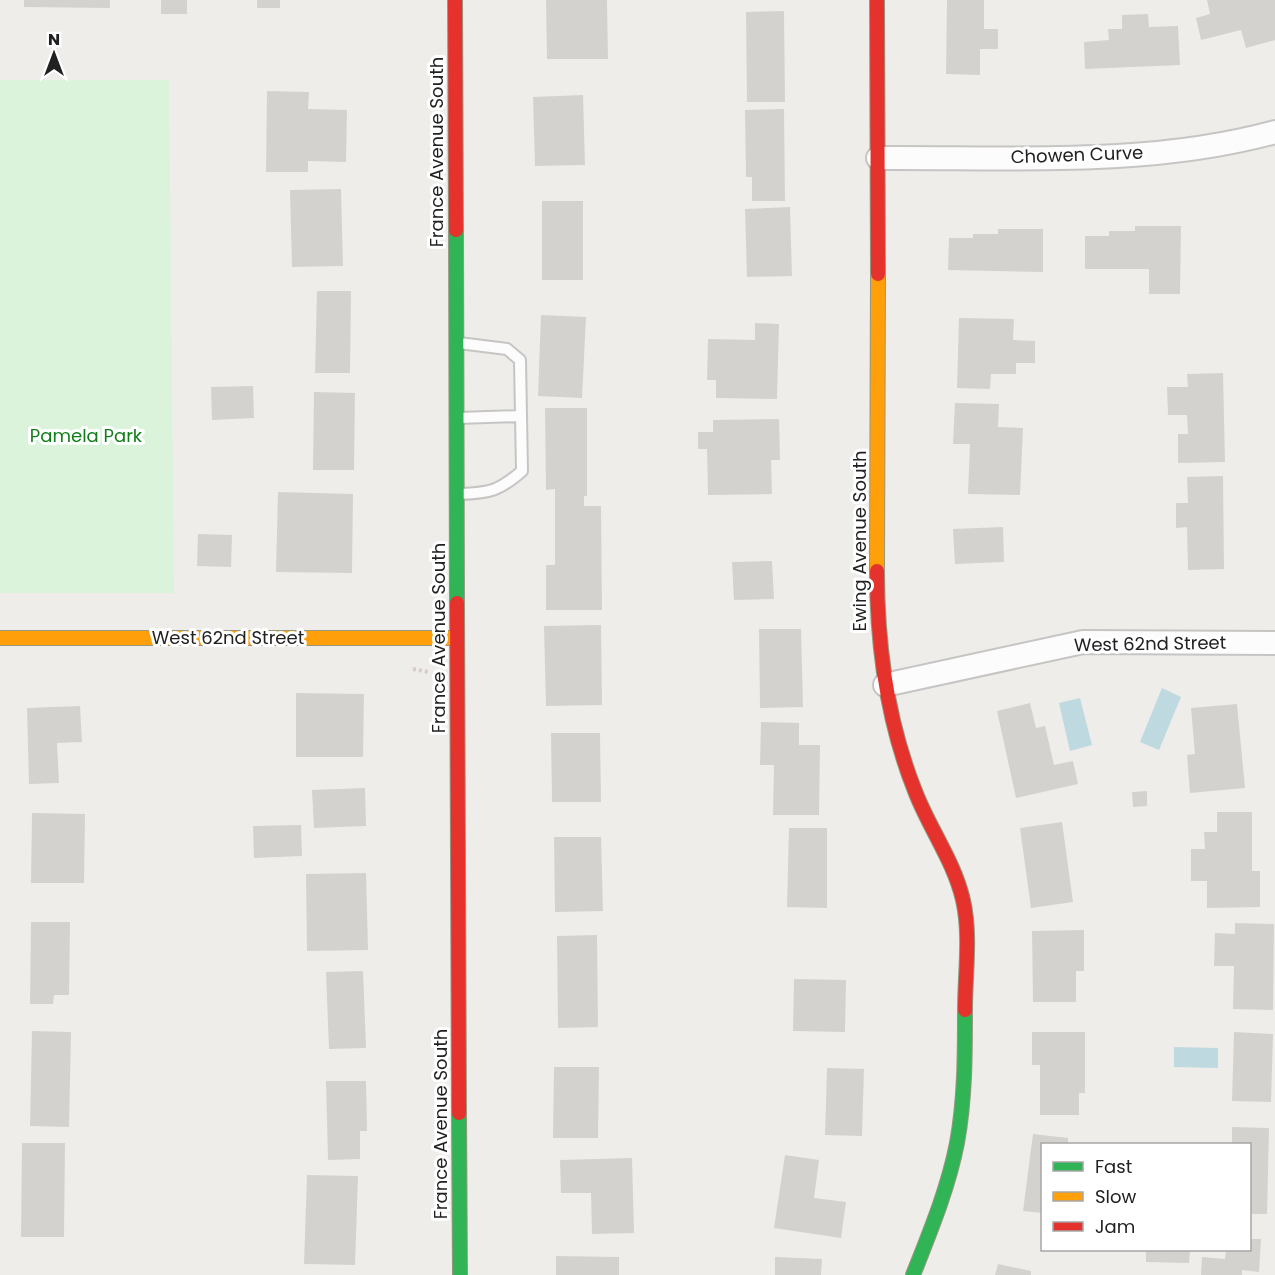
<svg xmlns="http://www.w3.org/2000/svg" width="1275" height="1275" font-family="Poppins,sans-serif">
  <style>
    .park { fill: #daf3da }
    .water { fill: #bfd9e0 }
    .building { fill: #d4d2cf }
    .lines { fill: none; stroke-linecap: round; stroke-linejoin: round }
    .lane-casing { stroke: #c6c5c4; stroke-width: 14 }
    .street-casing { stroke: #c6c5c4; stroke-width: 26 }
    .fast-casing { stroke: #979882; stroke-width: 16 }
    .slow-casing { stroke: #979882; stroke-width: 16 }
    .jam-casing { stroke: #979882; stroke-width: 16 }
    .path { stroke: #d7cac9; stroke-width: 4; stroke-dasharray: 3 3; stroke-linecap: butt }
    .lane { stroke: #fdfcfc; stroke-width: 10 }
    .street { stroke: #fdfcfc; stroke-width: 22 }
    .fast { stroke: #30b455; stroke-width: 14 }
    .slow { stroke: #ff9f0a; stroke-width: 14 }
    .jam { stroke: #e5322d; stroke-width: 14 }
    .labels { text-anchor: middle; stroke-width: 6; stroke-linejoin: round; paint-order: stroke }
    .street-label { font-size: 18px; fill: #212121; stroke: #fff }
    .park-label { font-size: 18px; fill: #117d19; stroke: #fff }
  </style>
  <rect width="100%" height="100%" fill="#efedea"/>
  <!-- park -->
  <path class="park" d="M0,80H169L174,593H0Z"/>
  <!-- water -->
  <path class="water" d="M1162,688L1181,697L1159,750L1140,742Z
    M1080,698L1092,745L1070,751L1059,703Z
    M1174,1047L1218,1048V1068L1174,1067Z"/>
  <!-- building -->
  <path class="building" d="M24,0H110V8L24,7Z
    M161,0H187V14H161Z
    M257,0H280V8H257Z
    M546,0H607L608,59H547Z
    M947,0H984V29H998V49H980V75L946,74Z
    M1207,0H1275V40L1246,48L1241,30L1201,40L1196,18L1210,14Z
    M784,11L785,102H747L746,12Z
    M1148,14L1149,27L1178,26L1180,65L1085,69L1084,42L1109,40L1108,29H1122V15Z
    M267,91L309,92L308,109L347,110L346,162L308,161V172H266Z
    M583,95L585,165L535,166L533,97Z
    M784,109L785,201H752V177H746L745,110Z
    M341,189L343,266L292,267L290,190Z
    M542,201H583V280H542Z
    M790,207L792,276L747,277L745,209Z
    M1135,226H1181L1180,294H1149V269H1085V236H1109V231H1135Z
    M998,229H1043V272L948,270L949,238H973V234H998Z
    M317,291H351L350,373H315Z
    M541,315L586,317L582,398L538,396Z
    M959,318L1014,319L1013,340L1035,341V363H1016V374H991L990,389L957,388Z
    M755,323L779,324L777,399L716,398V380H707L708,339L755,340Z
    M1223,373L1225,462L1178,463V434H1188L1187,415H1168L1167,387H1188L1187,374Z
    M253,386L254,418L212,420L211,387Z
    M314,392L355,393L354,470H313Z
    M955,403L999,404L998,427L1023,428L1020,495L968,494L970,444H953Z
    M545,408H587V496H584V506H601L602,610H546V565H555V489L546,490Z
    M779,419L780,460H771L772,494L708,495L707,449H698V432H713V420Z
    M1223,476L1224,569L1188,570L1187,527L1176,528V503H1188L1187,477Z
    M278,492L353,494L352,573L276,572Z
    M1003,527L1004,562L955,564L953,529Z
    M198,534L232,535L231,567L197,566Z
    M772,561L774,599L734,600L732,562Z
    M601,625L602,705L546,706L544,626Z
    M759,629H801L803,707L760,708Z
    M296,693L364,694L363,757H296Z
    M1030,703L1036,728L1045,726L1054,765L1073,761L1078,784L1016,798L997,711Z
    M1237,704L1245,788L1190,793L1187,755L1195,754L1191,708Z
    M80,706L82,742L57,743L59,783L29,784L27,708Z
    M761,722L799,723V745H820L819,815H773L774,765H760Z
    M551,733H600L601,802H552Z
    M365,788L366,826L314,828L312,790Z
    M1147,791V806L1133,807L1132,792Z
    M1217,812H1252V871H1260V907L1207,908V881H1191V849H1205L1204,832H1217Z
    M32,813L85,814L84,883H31Z
    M1062,822L1073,902L1031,908L1020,828Z
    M301,825L302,856L254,858L253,826Z
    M789,828H827V908L787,907Z
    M554,837H601L603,911L555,912Z
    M366,873L368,950L307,951L306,874Z
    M31,922H70L69,995H54L53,1004H30Z
    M1235,923L1274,924L1273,1010L1233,1009L1234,966H1214L1215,933L1235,934Z
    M1084,930V971H1076V1002H1033L1032,931Z
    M597,935L598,1027L558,1028L557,936Z
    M363,971L366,1048L329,1049L326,972Z
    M794,979L846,980L845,1032L793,1031Z
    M32,1031L71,1032L69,1127L30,1126Z
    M1032,1032H1085V1093H1079V1115H1040V1065H1032Z
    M1234,1032L1273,1034L1271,1102L1232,1101Z
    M554,1067H599L598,1138H553Z
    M827,1068L864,1069L862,1136L825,1135Z
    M326,1081H366L367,1131H360V1159L328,1160Z
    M1232,1127L1269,1128L1267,1214H1250V1144H1232Z
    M1033,1134L1068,1138V1144H1042V1213L1023,1211Z
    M22,1143H65L64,1237H21Z
    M785,1155L819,1160L814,1198L846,1202L841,1238L774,1228Z
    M632,1158L634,1233L592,1234L591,1193H561L560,1160Z
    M307,1175L358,1176L355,1265L304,1264Z
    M1250,1239H1261L1259,1272L1242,1270V1275H1201L1202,1257L1225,1259L1226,1250H1250Z
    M1146,1250H1190L1189,1263L1146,1262Z
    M556,1256L619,1257V1275H556Z
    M775,1257L822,1259L821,1275H775Z
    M998,1264L1031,1271V1275H995Z"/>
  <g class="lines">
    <!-- lane casing -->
    <g class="lane-casing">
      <path id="lane" d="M459,343L507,349L520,360L522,471C499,491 490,493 460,494
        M458,418L521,416"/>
    </g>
    <!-- street casing -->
    <g class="street-casing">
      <path id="street" d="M878,158C1010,157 1147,167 1275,132
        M885,685L1083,642L1275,643"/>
    </g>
    <!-- fast casing -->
    <g class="fast-casing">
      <path id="fast" d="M456,230L457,603
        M459,1113L460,1275
        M913,1275C930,1232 948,1189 957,1143C965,1099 965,1055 965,1010"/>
    </g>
    <!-- slow casing -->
    <g class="slow-casing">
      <path id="slow" d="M877,571L878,274
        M0,638H456"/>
    </g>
    <!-- jam casing -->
    <g class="jam-casing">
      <path id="jam" d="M455,0L456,230
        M877,0L878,274
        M877,571C877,646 887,721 915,791C929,828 954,861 963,900C971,935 965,974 965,1010
        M457,603L459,1113"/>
    </g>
    <!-- path -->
    <path class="path" d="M413,669L429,672"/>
    <!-- lane -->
    <use href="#lane" class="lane"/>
    <!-- street -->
    <use href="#street" class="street"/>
    <!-- fast -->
    <use href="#fast" class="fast"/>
    <!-- slow -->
    <use href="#slow" class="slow"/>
    <!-- jam -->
    <use href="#jam" class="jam"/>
  </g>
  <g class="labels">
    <!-- street labels -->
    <g class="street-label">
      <text transform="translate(437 152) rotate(-90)" y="6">France Avenue South</text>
      <text transform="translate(1077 155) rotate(-2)" y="6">Chowen Curve</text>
      <text transform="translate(860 541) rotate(-90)" y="6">Ewing Avenue South</text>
      <text x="228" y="644">West 62nd Street</text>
      <text transform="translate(439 638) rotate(-90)" y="6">France Avenue South</text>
      <text transform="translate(1150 644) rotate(-1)" y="6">West 62nd Street</text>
      <text transform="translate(441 1124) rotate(-90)" y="6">France Avenue South</text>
    </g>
    <!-- park labels -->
    <g class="park-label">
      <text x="86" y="442">Pamela Park</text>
    </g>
  </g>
  <!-- legend -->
  <rect x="1041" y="1143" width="210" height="108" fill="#ffffff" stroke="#a6a6a6" stroke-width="1.5"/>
  <rect x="1053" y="1162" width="30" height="9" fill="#30b455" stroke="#a6a6a6" stroke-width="1.5"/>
  <text x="1095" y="1173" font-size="18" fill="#212121">Fast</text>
  <rect x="1053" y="1192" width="30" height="9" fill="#ff9f0a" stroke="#a6a6a6" stroke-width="1.5"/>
  <text x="1095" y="1203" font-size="18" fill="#212121">Slow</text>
  <rect x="1053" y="1222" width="30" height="9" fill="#e5322d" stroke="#a6a6a6" stroke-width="1.5"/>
  <text x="1095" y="1233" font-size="18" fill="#212121">Jam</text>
  <!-- north arrow -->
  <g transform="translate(54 54)" stroke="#ffffff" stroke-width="4.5" paint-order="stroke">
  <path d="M0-4.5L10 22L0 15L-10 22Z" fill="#212121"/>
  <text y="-9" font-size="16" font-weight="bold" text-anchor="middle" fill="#212121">N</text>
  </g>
</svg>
